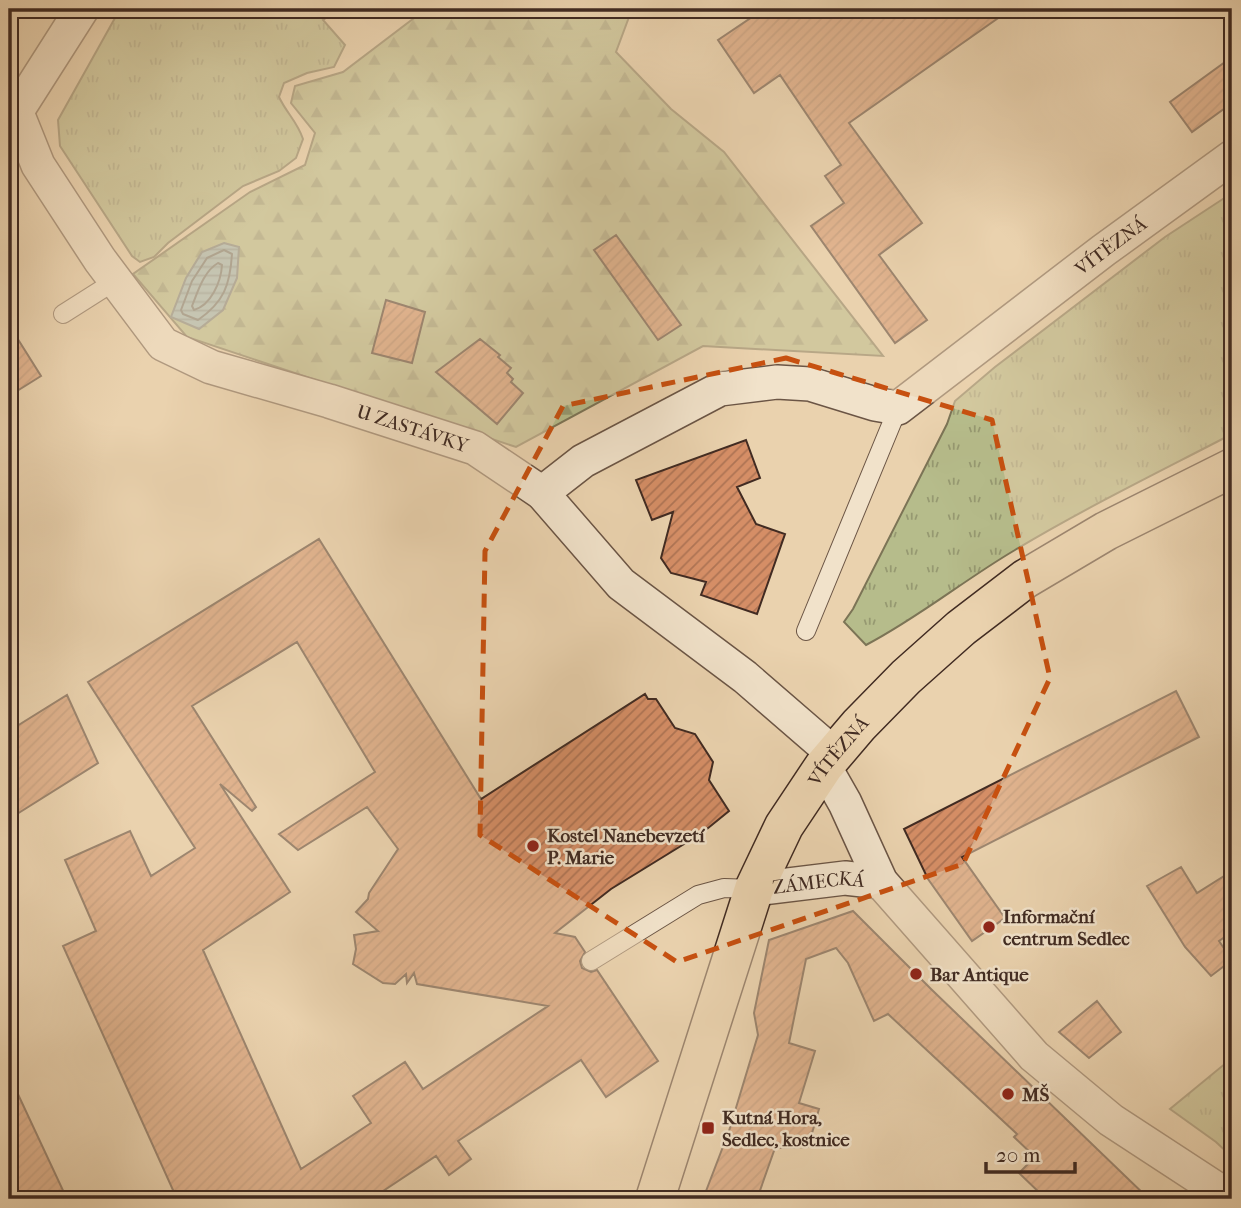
<svg xmlns="http://www.w3.org/2000/svg" width="1241" height="1208" font-family="'IM FELL French Canon',serif">
  <style>
    .grass { fill: url(#grass-tufts); stroke: #7c7456; stroke-width: 2 }
    .forest { fill: url(#forest-firs); stroke: #7c7456; stroke-width: 2 }
    .water { fill: url(#water-rules); stroke: #787e7a; stroke-width: 2 }
    .lines { fill: none; stroke-linecap: round; stroke-linejoin: round }
    .shore { stroke: #6e706c; stroke-width: 2 }
    .building { fill: url(#building-hatch); stroke: #412b22; stroke-width: 2; fill-rule: evenodd }
    .service-casing { stroke: #6b5545; stroke-width: 20 }
    .minor-casing { stroke: #6b5545; stroke-width: 36 }
    .primary-casing { stroke: #412b22; stroke-width: 41 }
    .service { stroke: #f1e2ca; stroke-width: 18 }
    .minor { stroke: #f1e2ca; stroke-width: 33 }
    .primary { stroke: #ead2ae; stroke-width: 38 }
    .marked { fill: none; stroke: #c75010; stroke-width: 5; stroke-dasharray: 14 9; stroke-linejoin: round }
    .poi-dot { fill: #8f2418; stroke: #f1e2ca; stroke-width: 2.5 }
    .labels { text-anchor: middle; stroke-width: 5; stroke-linejoin: round; paint-order: stroke }
    .street-label { font-size: 19px; fill: #412b22; stroke: #f1e2ca }
    .poi-label { font-size: 19px; font-weight: bold; fill: #412b22; stroke: #f1e2ca; text-anchor: start }
  </style>
  <defs>
    <pattern id="grass-tufts" width="24" height="20" patternUnits="userSpaceOnUse" patternTransform="scale(1.75)"><rect width="24" height="20" fill="#b6bc8b"/><path d="M3 7l-1-3M5 7V3M7 7l1-3M15 17l-1-3M17 17v-4M19 17l1-3" fill="none" stroke="#969971"/></pattern>
    <pattern id="forest-firs" width="22" height="20" patternUnits="userSpaceOnUse" patternTransform="scale(1.75)"><rect width="22" height="20" fill="#b6bc8b"/><path d="M5 1l3.5 6h-7zM16 11l3.5 6h-7z" fill="#969971"/></pattern>
    <pattern id="water-rules" width="6" height="5" patternUnits="userSpaceOnUse" patternTransform="scale(1.75)"><rect width="6" height="5" fill="#9cb5b5"/><path d="M0 2.5h6" fill="none" stroke="#819393"/></pattern>
    <pattern id="building-hatch" width="6" height="6" patternUnits="userSpaceOnUse" patternTransform="scale(1.75)"><rect width="6" height="6" fill="#d58e66"/><path d="M-1 1l2-2M0 6l6-6M5 7l2-2" fill="none" stroke="#ae7454"/></pattern>
  </defs>
  <rect width="100%" height="100%" fill="#ead2ae"/>
  <filter id="stains"><feTurbulence type="fractalNoise" baseFrequency=".00286" numOctaves="4"/><feColorMatrix values="0 0 0 0 .2 0 0 0 0 .09 0 0 0 0 .02 0 0 0 .5 -.17"/></filter>
  <radialGradient id="worn" r=".72"><stop offset=".6" stop-color="#630" stop-opacity="0"/><stop offset="1" stop-color="#630" stop-opacity=".3"/></radialGradient>
  <!-- grass -->
  <path class="grass" d="M120,9H339L323,20L345,45L334,67L307,73L284,83L279,97C287,114 297,121 303,139L296,158L279,171L243,186L168,243L154,257L140,262L132,256L60,146L58,120Z
    M1232,193V434C1159,472 1085,508 1015,550C964,580 918,618 866,645L844,622L853,609L947,424L955,401L995,367L1165,237Z
    M1232,1058V1157L1216,1142L1170,1109Z"/>
  <!-- forest -->
  <path class="forest" d="M426,9H632L616,52L671,109L724,152L883,356L703,346L516,447L187,337L133,274L250,192L305,165L315,133L291,103L295,86L343,72Z"/>
  <!-- water -->
  <path class="water" d="M224,243L239,247L237,278L223,310L199,329L171,317L186,278L202,252Z"/>
  <g class="lines">
    <!-- shore -->
    <path class="shore" d="M224,250L232,254C230,285 224,302 198,320L183,314L181,310L192,281L207,258Z
      M218,263L222,265C221,282 211,305 194,310L192,306C198,291 204,271 218,263Z"/>
  </g>
  <!-- building -->
  <path class="building" d="M764,9H1011L849,123L922,223L879,255L927,320L895,343L811,226L844,203L825,176L841,165L780,75L754,93L718,40Z
    M1232,57V103L1192,132L1170,102Z
    M616,235L681,325L658,340L594,250Z
    M386,300L425,312L412,363L372,353Z
    M9,325L41,376L9,396Z
    M480,339L500,355L498,357L511,368L507,373L513,379L511,382L523,393L497,424L436,372Z
    M746,440L760,478L737,487L756,524L785,534L757,614L701,595L706,582L671,573L661,558L673,512L652,520L636,480Z
    M319,539L481,799L645,694L648,699H656L675,728L695,734L713,762L709,780L729,811L702,833L611,889L555,933L575,937L585,952L580,961L582,968L591,972L597,970L658,1061L606,1097L581,1060L458,1141L471,1159L449,1175L436,1156L371,1199H177L63,946L96,931L65,860L130,831L151,876L195,848L88,682ZM297,642L375,772L279,834L298,850L367,807L398,849L369,893L368,899L356,912L378,931L354,935L356,949L353,964L383,983L395,984L406,974L407,983L414,973L417,984L548,1006L423,1089L405,1062L353,1096L371,1123L301,1169L203,950L290,892L220,784L252,811L256,807L192,706Z
    M1176,691L1199,737L962,857L1005,918L972,941L928,879L904,829Z
    M67,695L98,763L9,819V731Z
    M1181,867L1197,893L1232,871V932L1219,941L1232,960L1211,976L1185,947L1147,886Z
    M853,911L931,989L1149,1199H1046L1019,1173L1035,1157L1014,1137L1017,1134L888,1014L874,1021L848,963L836,948L806,959L789,1043L815,1051L799,1103L819,1109L808,1147L775,1148L757,1199H703L729,1131L758,1035L754,1013L769,940Z
    M1097,1001L1121,1032L1089,1058L1059,1032Z
    M9,1075L67,1199H9Z"/>
  <g class="lines">
    <!-- service casing -->
    <g class="service-casing">
      <path id="service" d="M63,314L115,281
        M806,631L898,408
        M591,961L698,895L724,888L754,889"/>
    </g>
    <!-- minor casing -->
    <g class="minor-casing">
      <g id="minor">
        <path id="s1" d="M9,93L38,165L100,260L163,344L211,367L329,401L475,448L542,493L621,584L745,677L834,754"/>
        <path d="M17,111L82,9"/>
        <path id="s2" d="M542,493L583,461L720,389L777,382L810,384L875,404L898,408L1104,250L1232,157"/>
        <path d="M824,766L845,803L881,882L1034,1056L1111,1120L1232,1199"/>
        <path id="s3" d="M754,889L845,878L881,882"/>
      </g>
    </g>
    <!-- primary casing -->
    <g class="primary-casing">
      <g id="primary">
        <path id="s4" d="M655,1199L754,889L784,826L824,766L859,725L906,677L961,628L1025,579L1106,531L1232,468"/>
      </g>
    </g>
    <!-- service -->
    <use href="#service" class="service"/>
    <!-- minor -->
    <use href="#minor" class="minor"/>
    <!-- primary -->
    <use href="#primary" class="primary"/>
  </g>
  <!-- marked area -->
  <path d="M0 0H1241V1208H0ZM786,358L992,420L1050,678L963,864L677,962L480,835L485,551L563,406Z" fill="#ead2ae" fill-opacity=".55" fill-rule="evenodd"/>
  <path class="marked" d="M786,358L992,420L1050,678L963,864L677,962L480,835L485,551L563,406Z"/>
  <!-- markers -->
  <g class="poi-dot">
    <circle cx="533" cy="846" r="7"/>
    <circle cx="989" cy="927" r="7"/>
    <circle cx="916" cy="974" r="7"/>
    <circle cx="1008" cy="1094" r="7"/>
    <rect x="701" y="1121" width="14" height="14" rx="3.5"/>
  </g>
  <g class="labels">
    <!-- street labels -->
    <g class="street-label">
      <text dy="7" stroke="none"><textPath href="#s2" startOffset="656">VÍTĚZNÁ</textPath></text>
      <text dy="7" stroke="none"><textPath href="#s1" startOffset="560">U ZASTÁVKY</textPath></text>
      <text dy="7" stroke="none"><textPath href="#s4" startOffset="488">VÍTĚZNÁ</textPath></text>
      <text dy="7" stroke="none"><textPath href="#s3" startOffset="65">ZÁMECKÁ</textPath></text>
    </g>
    <!-- poi labels -->
    <g class="poi-label">
      <text x="547" y="842">Kostel Nanebevzetí<tspan x="547" dy="22">P. Marie</tspan></text>
      <text x="1003" y="923">Informační<tspan x="1003" dy="22">centrum Sedlec</tspan></text>
      <text x="930" y="981">Bar Antique</text>
      <text x="1022" y="1101">MŠ</text>
      <text x="722" y="1124">Kutná Hora,<tspan x="722" dy="22">Sedlec, kostnice</tspan></text>
    </g>
  </g>
  <!-- margin -->
  <rect width="1241" height="1208" fill="none" stroke="#ead2ae" stroke-width="35"/>
  <rect x="10" y="10" width="1220" height="1187" fill="none" stroke="#412b22" stroke-width="3.5"/>
  <rect x="18" y="18" width="1206" height="1173" fill="none" stroke="#412b22" stroke-width="2"/>
  <!-- scale -->
  <path d="M986 1162v10h89v-10" fill="none" stroke="#412b22" stroke-width="3.5"/>
  <text x="996" y="1162" font-size="21" fill="#412b22" stroke="#f1e2ca" stroke-width="5" paint-order="stroke">20 m</text>
  <rect width="100%" height="100%" filter="url(#stains)"/>
  <rect width="100%" height="100%" fill="url(#worn)"/>
</svg>
